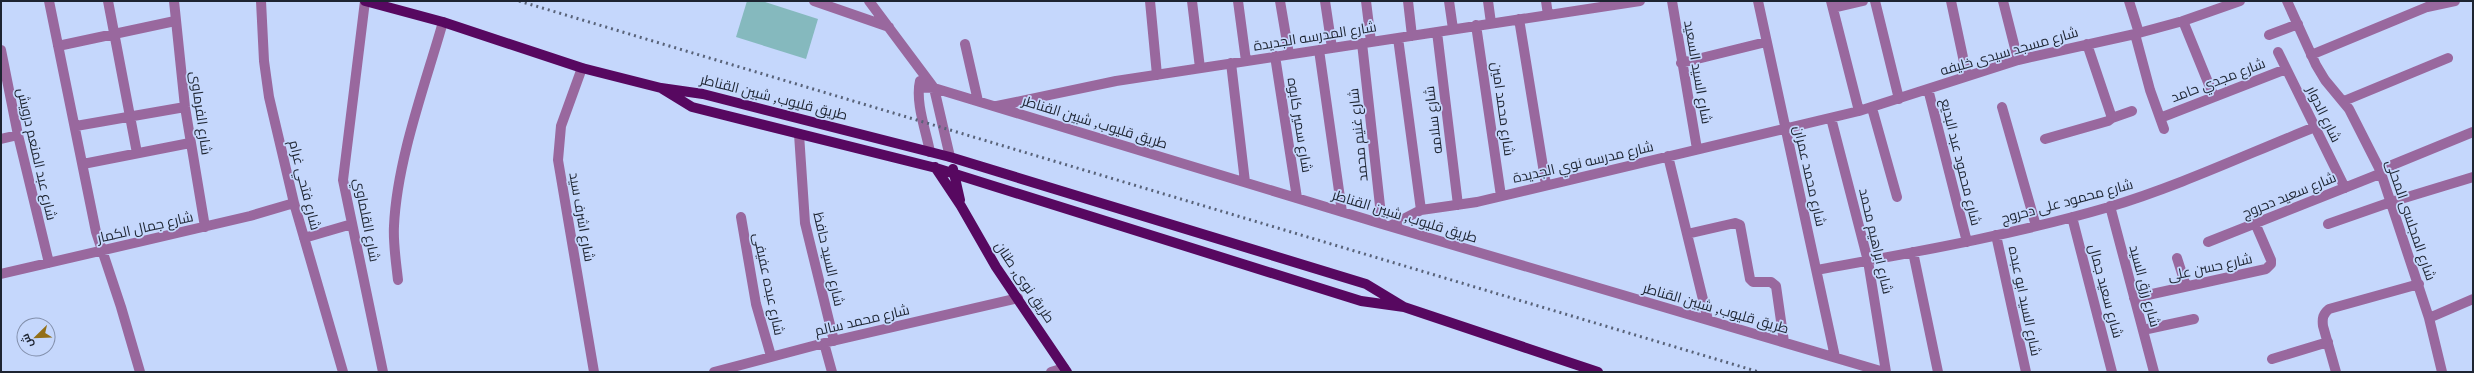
<svg xmlns="http://www.w3.org/2000/svg" width="2474" height="373" font-family="'Source Serif 4',Cairo,serif">
<style>
.building{fill:#85b9be}
.lines{fill:none;stroke-linecap:round;stroke-linejoin:round}
.minor{stroke:#99689e;stroke-width:10}
.major{stroke:#570860;stroke-width:10}
.rail{stroke:#596379;stroke-width:3;stroke-dasharray:2 4;stroke-linecap:butt}
.labels{text-anchor:middle;dominant-baseline:central;stroke-width:3.5;stroke-linejoin:round;paint-order:stroke}
.street-label{font-size:14px;fill:#1d2431;stroke:#c5d7fc}
</style>
<rect width="100%" height="100%" fill="#c5d7fc"/>
<!-- building -->
<path class="building" d="M 747,1 L 762,1 L 818,19 L 806,59 L 736,37 Z"/>
<g class="lines">
<!-- minor -->
<path class="minor" d="M 49,1 L 96,232 L 121,307 L 140,372
M 108,1 L 137,153
M 174,1 L 185,107 L 205,227
M 261,1 L 264,61 L 269,97 L 294,203 L 343,372
M 365,1 L 343,180 L 383,372
M 814,1 L 889,27
M 869,1 L 934,88 L 950,157
M 1150,1 L 1157,75
M 1192,1 L 1200,68
M 1238,1 L 1246,61
M 1280,1 L 1289,54
M 1325,1 L 1332,48
M 1366,1 L 1371,42
M 1408,1 L 1412,36
M 1449,1 L 1453,29
M 1488,1 L 1491,23
M 1546,1 L 1548,15
M 1672,1 L 1697,149
M 1758,1 L 1835,357
M 1831,1 L 1859,111
M 1875,1 L 1899,99
M 1951,1 L 1967,76
M 2003,1 L 2018,60
M 2129,1 L 2139,33
M 2287,1 L 2316,65 L 2325,80 L 2349,109 L 2380,170 L 2429,318 L 2442,372
M 1833,8 L 1863,1
M 1519,19 L 1546,185
M 2183,21 L 2214,97
M 1476,25 L 1501,196
M 1437,32 L 1458,205
M 2135,34 L 2150,90 L 2164,129
M 2269,35 L 2298,24
M 1398,38 L 1421,210
M 1362,43 L 1382,224
M 965,44 L 978,101
M 58,46 L 175,21
M 1,50 L 18,135 L 49,263
M 1319,50 L 1342,212
M 2278,52 L 2345,188
M 2311,55 L 2427,7 L 2455,1
M 1275,56 L 1297,198
M 1231,63 L 1245,182
M 1681,63 L 1766,42
M 582,68 L 561,126 L 558,160 L 594,372
M 920,81 C 915,102 926,131 930,152
M 919,87 L 934,88 L 1382,224 L 1884,372
M 1928,89 L 1967,242
M 2344,101 L 2448,58
M 997,106 L 1116,81 L 1640,1
M 2002,107 L 2036,226
M 1872,108 L 1897,197
M 1831,118 L 1868,261 L 1886,372
M 2112,118 L 2132,111
M 2160,118 L 2286,69
M 76,126 L 185,107
M 799,134 L 805,223 L 834,341
M 1,139 L 18,135
M 2045,139 L 2108,121 L 2112,118 L 2087,44
M 1668,156 L 1708,320
M 83,164 L 190,143
M 2380,170 L 2473,132
M 2110,206 L 2154,372
M 741,217 L 756,304 L 771,356
M 2072,217 L 2112,372
M 2328,224 L 2391,202 L 2473,177
M 1390,226 L 1421,210 L 1477,202 L 1859,111 L 2018,60 L 2135,34 L 2183,21 L 2240,1
M 1687,234 L 1735,223 L 1740,225 L 1750,279 L 1753,282 L 1771,282 L 1776,286 L 1784,342
M 1996,235 L 2026,372
M 304,238 L 352,224
M 2208,242 L 2382,173
M 1913,252 L 1938,372
M 2177,258 L 2186,286
M 1817,270 C 1915,252 2013,235 2109,207 C 2179,186 2247,154 2315,127
M 1,274 L 250,216 L 294,203
M 398,280 C 396,262 393,243 394,226 C 397,160 425,85 443,22
M 2134,298 L 2266,269 L 2271,264 L 2271,260 L 2255,223
M 2429,318 L 2473,299
M 2143,330 L 2194,319
M 824,343 L 832,372
M 2272,359 L 2328,342
M 714,372 L 824,343 L 1018,298
M 1051,372 L 1064,368
M 2336,372 L 2323,326 C 2322,318 2323,314 2329,309 L 2419,284"/>
<!-- major -->
<path class="major" d="M 365,1 L 443,22 L 582,68 L 661,88 L 703,94 L 950,157 L 1366,284 L 1404,307
M 661,88 L 692,107 L 936,168 L 1361,301 L 1404,307 L 1598,372
M 935,167 L 961,206 L 996,267 L 1067,372
M 953,169 L 960,200"/>
<!-- rail -->
<path class="rail" d="M 519,1 L 1759,372"/>
</g>
<g class="labels">
<!-- street labels -->
<g class="street-label">
<text transform="translate(1315 36) rotate(-9)">شارع المدرسه الجديدة</text>
<text transform="translate(2009 51) rotate(-16)">شارع مسجد سيدى خليفه</text>
<text transform="translate(1698 72) rotate(80)">شارع السيد السعيد</text>
<text transform="translate(2218 80) rotate(-21)">شارع مجدي حامد</text>
<text transform="translate(774 97) rotate(14)">طريق قليوب, شبين القناطر</text>
<text transform="translate(1503 109) rotate(82)">شارع محمد امين</text>
<text transform="translate(201 113) rotate(82)">شارع الفرماوى</text>
<text transform="translate(2324 114) rotate(64)">شارع الدوار</text>
<text transform="translate(1433 120) rotate(-97)">شارع سلامه</text>
<text transform="translate(1095 122) rotate(17)">طريق قليوب, شبين القناطر</text>
<text transform="translate(1300 125) rotate(81)">شارع سمير كابوه</text>
<text transform="translate(1358 135) rotate(-96)">شارع غنيم محمد</text>
<text transform="translate(37 154) rotate(77)">شارع عبد المنعم درويش</text>
<text transform="translate(1583 162) rotate(-13)">شارع مدرسه نوي الجديدة</text>
<text transform="translate(1961 162) rotate(76)">شارع محمود عبد البديع</text>
<text transform="translate(1810 176) rotate(77)">شارع محمد عمران</text>
<text transform="translate(305 185) rotate(76)">شارع فتحي غرام</text>
<text transform="translate(2289 195) rotate(-22)">شارع سعيد دحروج</text>
<text transform="translate(2067 201) rotate(-15)">شارع محمود على دحروج</text>
<text transform="translate(1405 216) rotate(17)">طريق قليوب, شبين القناطر</text>
<text transform="translate(582 217) rotate(80)">شارع اشرف سيد</text>
<text transform="translate(367 220) rotate(79)">شارع القلماوي</text>
<text transform="translate(2411 220) rotate(71)">شارع المجلسى المحلى</text>
<text transform="translate(145 227) rotate(-13)">شارع جمال الكمار</text>
<text transform="translate(1876 241) rotate(77)">شارع ابراهيم محمد</text>
<text transform="translate(829 259) rotate(77)">شارع السيد حافظ</text>
<text transform="translate(2210 267) rotate(-12)">شارع حسن على</text>
<text transform="translate(1025 282) rotate(56)">طريق نوى, طنان</text>
<text transform="translate(769 284) rotate(78)">شارع عبده عفيفى</text>
<text transform="translate(2145 286) rotate(75)">شارع رزق السيد</text>
<text transform="translate(2106 291) rotate(75)">شارع سعيد جمال</text>
<text transform="translate(2025 301) rotate(78)">شارع السيد ابو عبده</text>
<text transform="translate(1716 308) rotate(16)">طريق قليوب, شبين القناطر</text>
<text transform="translate(862 320) rotate(-13)">شارع محمد سالم</text>
</g>
</g>
<!-- border -->
<rect width="2474" height="373" fill="none" stroke="#1d2431" stroke-width="4"/>
<!-- north arrow -->
<g transform="translate(36 337) rotate(247)"><circle r="19" fill="#c5d7fc" stroke="#828fab"/>
<path d="M0-3L7 15L0 10L-7 15Z" fill="#936f17"/>
<text y="-6" font-size="11" font-weight="bold" text-anchor="middle" fill="#1d2431">ش</text>
</g>
</svg>
